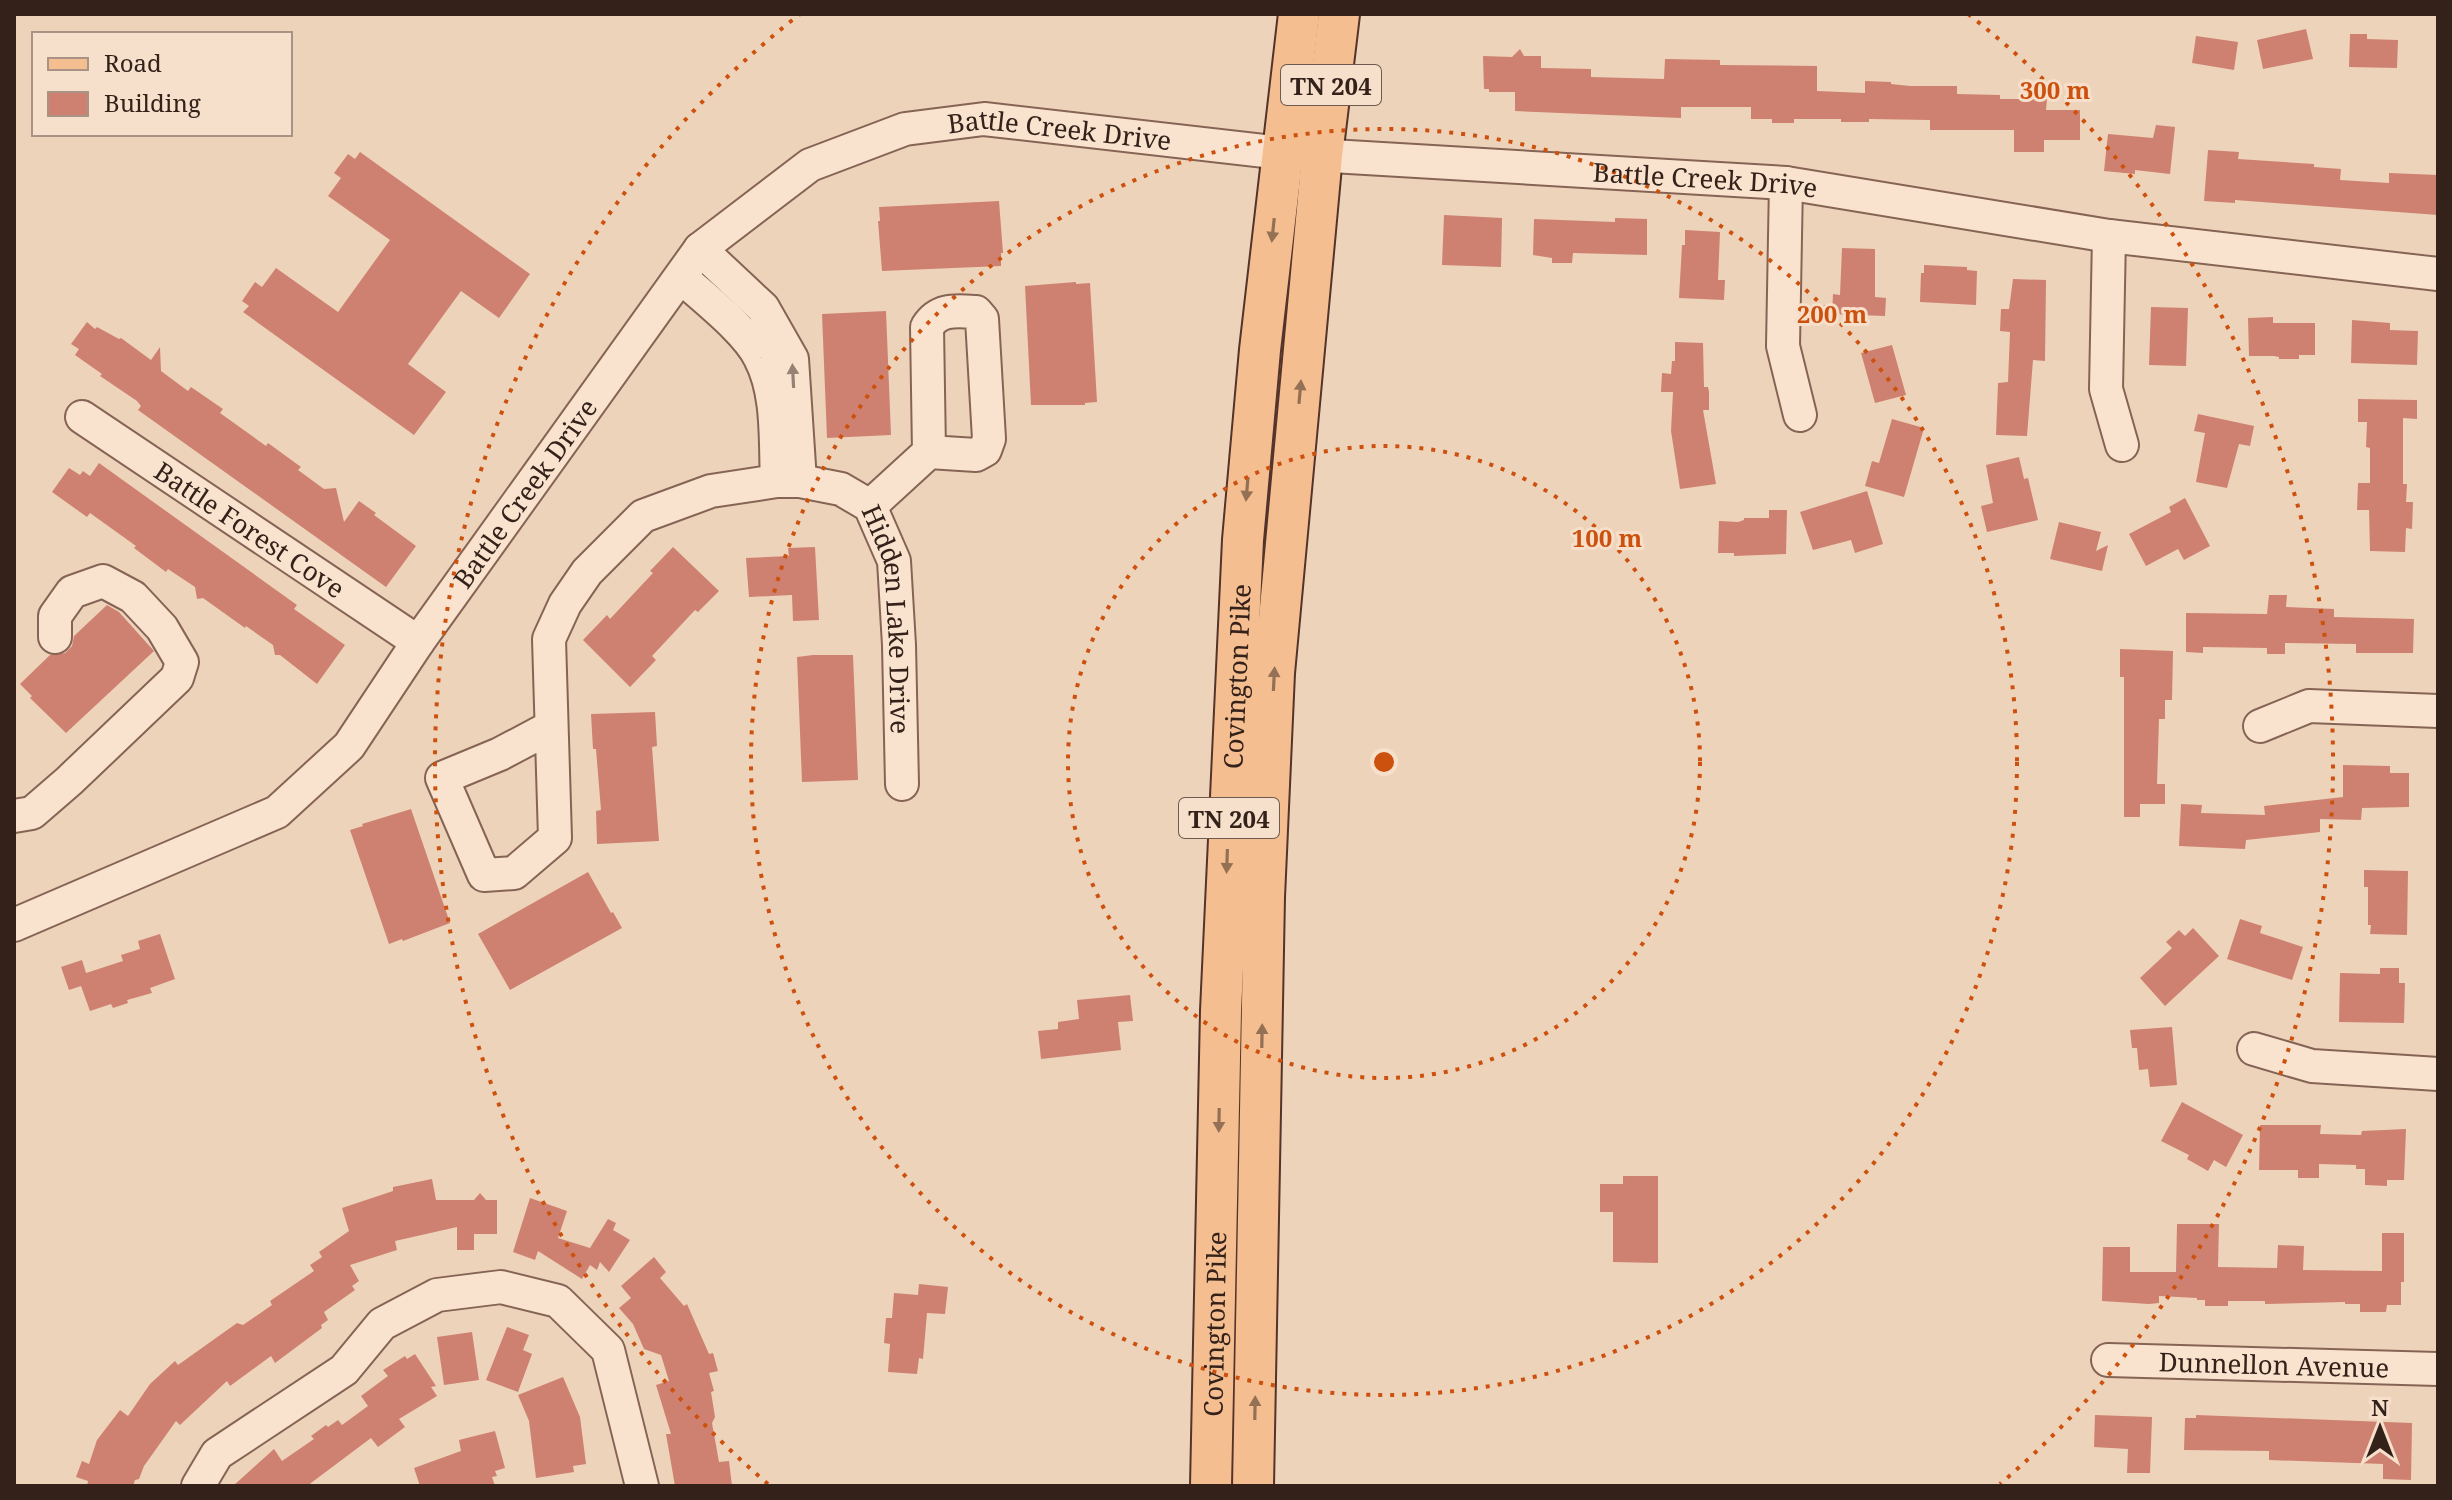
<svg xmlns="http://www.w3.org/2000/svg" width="2452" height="1500" font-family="'Noto Serif',serif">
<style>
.building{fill:#ce8170}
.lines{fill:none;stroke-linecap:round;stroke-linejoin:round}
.minor-casing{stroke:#866455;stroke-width:36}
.major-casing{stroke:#53332a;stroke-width:44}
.minor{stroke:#f9e3ce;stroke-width:32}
.major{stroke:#f4be90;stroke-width:40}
.oneway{fill:#947055}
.oneway2{fill:#968274}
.ring{fill:none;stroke:#cd510e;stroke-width:4;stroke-dasharray:4 8}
.labels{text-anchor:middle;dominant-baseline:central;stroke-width:6;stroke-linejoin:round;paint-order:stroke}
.shield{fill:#f6dfcb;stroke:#6e5a4f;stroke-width:2}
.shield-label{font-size:24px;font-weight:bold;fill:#34211a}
.street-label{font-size:26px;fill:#34211a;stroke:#f6dfcb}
.centre{fill:#cd510e;stroke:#f6dfcb;stroke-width:4}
.ring-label{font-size:24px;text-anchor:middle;font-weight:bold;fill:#cd510e;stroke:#f6dfcb;stroke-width:6;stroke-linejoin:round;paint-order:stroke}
</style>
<rect width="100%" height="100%" fill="#eed3bb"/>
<!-- building -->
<path class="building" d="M 2306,29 L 2313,59 L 2263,69 L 2257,40 Z
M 2350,34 L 2367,34 L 2367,39 L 2398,40 L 2397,68 L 2349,67 Z
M 2196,36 L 2238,42 L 2234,70 L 2192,63 Z
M 1520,49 L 1524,56 L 1541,56 L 1541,68 L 1591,69 L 1591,77 L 1664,79 L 1665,59 L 1720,60 L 1720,65 L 1817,66 L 1817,91 L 1865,93 L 1865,81 L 1891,82 L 1891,84 L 1910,86 L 1957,86 L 1957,94 L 2000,95 L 2000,99 L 2047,99 L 2046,110 L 2080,110 L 2080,140 L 2044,140 L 2044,152 L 2014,152 L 2014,130 L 1930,130 L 1930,120 L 1869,119 L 1869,122 L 1841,122 L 1841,119 L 1794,119 L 1794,123 L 1772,123 L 1772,119 L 1751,119 L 1751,107 L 1681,107 L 1681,118 L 1515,111 L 1515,92 L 1489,92 L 1489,89 L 1484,89 L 1483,56 L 1512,57 Z
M 2156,125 L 2175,127 L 2170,174 L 2135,170 L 2135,174 L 2104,171 L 2108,134 L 2153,138 Z
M 2208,150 L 2239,152 L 2238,159 L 2314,164 L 2314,167 L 2341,169 L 2340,180 L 2389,183 L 2389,173 L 2438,175 L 2438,215 L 2235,200 L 2235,203 L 2204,201 Z
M 360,152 L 530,274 L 499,318 L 461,291 L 408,364 L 446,392 L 414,435 L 243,312 L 249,306 L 242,301 L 255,282 L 262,287 L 276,268 L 338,312 L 390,240 L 328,196 L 341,178 L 334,173 L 348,154 L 355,159 Z
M 999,201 L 1003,253 L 1001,253 L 1001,266 L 882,271 L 878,221 L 880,221 L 879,207 Z
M 1444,215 L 1502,218 L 1501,267 L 1442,265 Z
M 1615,218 L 1647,219 L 1647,255 L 1573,253 L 1572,263 L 1552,263 L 1552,258 L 1533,255 L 1534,219 L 1615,222 Z
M 1685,230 L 1720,232 L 1718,280 L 1725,280 L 1724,300 L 1679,298 L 1682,245 L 1685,245 Z
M 1842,248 L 1875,249 L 1875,297 L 1886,298 L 1885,316 L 1832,314 L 1833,294 L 1840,295 Z
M 1924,265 L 1967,267 L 1967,270 L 1977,271 L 1976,305 L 1920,302 L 1921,273 L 1924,273 Z
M 2013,279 L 2046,280 L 2045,361 L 2033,360 L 2027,436 L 1996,435 L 1998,383 L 2008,382 L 2010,332 L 2000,331 L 2001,309 L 2009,309 Z
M 1076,282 L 1076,284 L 1090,283 L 1097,402 L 1085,403 L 1085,405 L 1031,405 L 1025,286 Z
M 2151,307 L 2188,308 L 2186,366 L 2149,365 Z
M 886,311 L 891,435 L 827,438 L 822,314 Z
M 2273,317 L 2273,323 L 2315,323 L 2315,355 L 2299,355 L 2299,359 L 2279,359 L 2279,357 L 2274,356 L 2249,356 L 2248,318 Z
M 2352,320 L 2390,323 L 2390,330 L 2418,331 L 2417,365 L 2351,363 Z
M 87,322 L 95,329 L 97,327 L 119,339 L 121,338 L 151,360 L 160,347 L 161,371 L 188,391 L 191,387 L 223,409 L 220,413 L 266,446 L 268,443 L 301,467 L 298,470 L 324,489 L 336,488 L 344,522 L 359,501 L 376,513 L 374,515 L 416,546 L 386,587 L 138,410 L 141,406 L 137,401 L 100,376 L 102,374 L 75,355 L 79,349 L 71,344 Z
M 1675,342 L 1703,343 L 1704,387 L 1708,387 L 1709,392 L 1709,410 L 1703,410 L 1716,484 L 1680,489 L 1671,431 L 1673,392 L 1661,392 L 1662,373 L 1671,374 L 1672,361 L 1675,361 Z
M 1892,345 L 1906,395 L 1875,403 L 1861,353 Z
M 2358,399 L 2417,400 L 2417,419 L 2403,418 L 2403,484 L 2407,484 L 2406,502 L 2413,502 L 2412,529 L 2406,528 L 2405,552 L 2370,551 L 2369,510 L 2357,510 L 2358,483 L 2370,483 L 2370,448 L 2366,447 L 2367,422 L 2358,422 Z
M 2198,414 L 2254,426 L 2250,446 L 2239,444 L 2227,488 L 2196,482 L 2205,433 L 2194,431 Z
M 1892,419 L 1924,428 L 1904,497 L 1865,486 L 1872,461 L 1879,463 Z
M 2019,457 L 2024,479 L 2028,478 L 2038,520 L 1987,532 L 1981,506 L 1993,503 L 1986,465 Z
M 99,463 L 297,605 L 294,609 L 345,645 L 317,684 L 280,655 L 275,655 L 273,645 L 246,626 L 245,628 L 203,598 L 197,599 L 195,587 L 168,569 L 166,572 L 134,548 L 136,546 L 90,513 L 87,517 L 52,492 L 69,468 L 80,475 L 83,471 L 90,476 Z
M 1867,491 L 1883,544 L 1855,553 L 1851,540 L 1813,550 L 1800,512 Z
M 2185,498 L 2210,546 L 2184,560 L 2178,549 L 2146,566 L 2129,534 L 2171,512 L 2169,507 Z
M 1769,510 L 1787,510 L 1786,554 L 1734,556 L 1734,553 L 1718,553 L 1719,521 L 1738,522 L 1744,520 L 1744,518 L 1769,518 Z
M 2059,522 L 2101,532 L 2096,551 L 2108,545 L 2102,571 L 2050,559 Z
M 673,547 L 719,591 L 698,612 L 695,610 L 652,656 L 656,660 L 630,687 L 583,640 L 607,615 L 610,619 L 653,573 L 650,571 Z
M 815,547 L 819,620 L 793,621 L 792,595 L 749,597 L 746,558 L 789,556 L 788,548 Z
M 2269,595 L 2287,595 L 2286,607 L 2334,609 L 2334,617 L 2414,619 L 2413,653 L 2356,653 L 2356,644 L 2285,643 L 2285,654 L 2267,654 L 2267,648 L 2203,647 L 2203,653 L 2186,652 L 2186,613 L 2267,614 Z
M 107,605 L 119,612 L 154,651 L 66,733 L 30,698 L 32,696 L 20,684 L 50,655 L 65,653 L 72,646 L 74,636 Z
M 2120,649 L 2173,651 L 2172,700 L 2165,700 L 2165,719 L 2159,719 L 2157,784 L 2165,784 L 2165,804 L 2140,804 L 2140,817 L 2124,817 L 2124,677 L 2120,677 Z
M 813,655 L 853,655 L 858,780 L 802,782 L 797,657 Z
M 655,712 L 657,746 L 652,747 L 659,841 L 597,844 L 596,811 L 601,810 L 596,749 L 593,749 L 591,714 Z
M 2343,765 L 2390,766 L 2390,773 L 2409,773 L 2409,807 L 2362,808 L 2361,820 L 2320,819 L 2320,832 L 2246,840 L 2245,849 L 2179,846 L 2181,804 L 2202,805 L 2201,813 L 2265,815 L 2264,806 L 2343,797 Z
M 411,809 L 450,923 L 403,941 L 402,939 L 389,944 L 350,830 L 363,826 L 362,824 Z
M 2364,870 L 2408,871 L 2407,935 L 2370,934 L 2371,925 L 2368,925 L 2368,887 L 2364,887 Z
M 588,872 L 611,913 L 613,912 L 622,928 L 510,990 L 478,934 Z
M 2240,919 L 2262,926 L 2260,933 L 2303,947 L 2292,980 L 2227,959 Z
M 2193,928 L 2219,956 L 2165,1006 L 2140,978 L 2172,948 L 2166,942 L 2179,930 L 2185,936 Z
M 160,934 L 175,979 L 150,988 L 152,993 L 127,1000 L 128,1003 L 113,1008 L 111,1004 L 90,1011 L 81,986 L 69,990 L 61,967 L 82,960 L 86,973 L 123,961 L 121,955 L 140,949 L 138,941 Z
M 2380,968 L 2399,968 L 2399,983 L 2405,983 L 2404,1023 L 2339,1022 L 2340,973 L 2380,974 Z
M 1130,995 L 1133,1021 L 1118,1022 L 1121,1050 L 1041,1059 L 1038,1031 L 1058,1029 L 1058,1022 L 1079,1019 L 1077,1000 Z
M 2172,1027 L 2177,1085 L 2150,1087 L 2148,1069 L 2139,1070 L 2137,1048 L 2132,1048 L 2130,1030 Z
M 2182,1102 L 2243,1135 L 2226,1167 L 2214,1160 L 2208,1171 L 2187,1159 L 2189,1155 L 2161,1141 Z
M 2260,1125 L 2321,1125 L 2320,1134 L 2361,1135 L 2362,1131 L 2406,1129 L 2404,1180 L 2387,1180 L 2387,1186 L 2365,1185 L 2365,1169 L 2356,1169 L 2356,1165 L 2319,1164 L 2319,1178 L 2298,1178 L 2298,1170 L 2259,1170 Z
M 1623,1176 L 1658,1176 L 1658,1263 L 1613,1262 L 1613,1212 L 1600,1212 L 1600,1184 L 1623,1184 Z
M 432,1179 L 436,1200 L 474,1200 L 480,1193 L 486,1200 L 497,1200 L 497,1234 L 474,1234 L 474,1250 L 457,1250 L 457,1227 L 395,1241 L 397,1250 L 350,1265 L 359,1281 L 352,1286 L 355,1290 L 324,1312 L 328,1320 L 321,1325 L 322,1328 L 275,1363 L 271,1356 L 230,1386 L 227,1381 L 180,1425 L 176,1421 L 144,1466 L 139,1479 L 135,1480 L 133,1486 L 87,1486 L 88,1481 L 76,1477 L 82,1461 L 89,1464 L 97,1440 L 120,1410 L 128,1416 L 150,1384 L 175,1361 L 178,1365 L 237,1323 L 243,1325 L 272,1305 L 270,1301 L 314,1271 L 310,1265 L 322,1257 L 319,1252 L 349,1231 L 342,1208 L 393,1191 L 393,1187 Z
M 530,1198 L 567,1211 L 558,1238 L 590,1248 L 608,1219 L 616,1223 L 613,1230 L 630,1240 L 609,1272 L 600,1262 L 597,1270 L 590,1265 L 582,1279 L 538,1251 L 535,1260 L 513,1252 Z
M 2177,1224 L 2219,1224 L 2218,1267 L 2277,1268 L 2278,1245 L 2304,1246 L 2303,1270 L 2382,1271 L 2382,1233 L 2404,1233 L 2404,1282 L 2401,1282 L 2401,1305 L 2387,1305 L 2386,1312 L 2360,1312 L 2360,1304 L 2345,1304 L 2345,1302 L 2265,1304 L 2265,1301 L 2228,1301 L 2228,1306 L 2205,1306 L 2205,1300 L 2197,1300 L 2197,1298 L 2159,1296 L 2159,1303 L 2149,1304 L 2102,1301 L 2103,1247 L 2130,1247 L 2130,1272 L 2176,1272 Z
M 654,1257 L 666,1272 L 660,1278 L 684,1306 L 687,1304 L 709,1354 L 713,1353 L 718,1371 L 709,1373 L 714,1391 L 711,1392 L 715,1417 L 712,1423 L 719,1462 L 729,1461 L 732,1486 L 675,1486 L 666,1434 L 671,1434 L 656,1385 L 669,1381 L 661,1355 L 644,1349 L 633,1324 L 619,1308 L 631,1298 L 621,1286 Z
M 919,1284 L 948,1287 L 945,1314 L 927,1313 L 923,1359 L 919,1358 L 917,1374 L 888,1372 L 890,1344 L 884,1343 L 886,1318 L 892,1318 L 894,1293 L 918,1295 Z
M 507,1327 L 529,1335 L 523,1350 L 532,1354 L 518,1392 L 486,1380 Z
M 472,1332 L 479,1380 L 444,1385 L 437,1337 Z
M 415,1354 L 436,1386 L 431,1387 L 437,1396 L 399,1419 L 405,1427 L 378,1447 L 371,1438 L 307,1486 L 233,1486 L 274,1449 L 282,1461 L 314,1439 L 311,1436 L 326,1425 L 328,1427 L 338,1420 L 342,1425 L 368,1406 L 361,1396 L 388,1376 L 383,1370 L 405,1356 L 407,1359 Z
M 563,1377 L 580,1417 L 586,1464 L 573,1466 L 574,1472 L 536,1478 L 529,1421 L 518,1395 Z
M 2095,1415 L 2152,1417 L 2150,1473 L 2127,1473 L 2128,1449 L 2094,1447 Z
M 2196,1415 L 2412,1423 L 2411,1480 L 2383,1479 L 2383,1464 L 2269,1460 L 2269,1451 L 2184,1450 L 2185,1418 L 2196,1418 Z
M 495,1431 L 505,1468 L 495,1471 L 497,1476 L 492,1477 L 495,1486 L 420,1486 L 414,1468 L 461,1451 L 459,1440 Z"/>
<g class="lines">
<!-- minor casing -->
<g class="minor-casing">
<g id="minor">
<path d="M 1786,183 L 1783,346 L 1800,415"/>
<path d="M 2109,236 L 2106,389 L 2122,445"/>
<path d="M 700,249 L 763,308 L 792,359 L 800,481"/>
<path d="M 682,278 C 705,299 747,331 760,358 C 779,394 775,442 777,481"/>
<path id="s1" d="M 82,417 L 418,642"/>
<path d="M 870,506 L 929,452 L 927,327 C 939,308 956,311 976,312 L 982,319 L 989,439 L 985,450 L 976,455 L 929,452"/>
<path d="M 2260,726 L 2309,706 L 2438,711"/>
<path id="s2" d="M 551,727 L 500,754 L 442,778 L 484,875 L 514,873 L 555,838 L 549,639 L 565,604 L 587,572 L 643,516 L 711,491 L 777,481 L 800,481 L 841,489 L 870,506 L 894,561 L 899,645 L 902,784"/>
<path d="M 14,816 L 32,813 L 69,781 L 177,678 L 182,662 L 162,628 L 133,597 L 103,581 L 72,592 L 55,616 L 55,637"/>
<path id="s3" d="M 14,925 L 277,812 L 349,746 L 418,642 L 700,249 L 810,165 L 905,129 L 984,119 L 1281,153 L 1786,183 L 2109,236 L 2438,274"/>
<path d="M 2254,1049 L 2312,1066 L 2438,1074"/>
<path id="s4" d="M 2108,1360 L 2438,1369"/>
<path d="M 198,1486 L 217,1454 L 344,1370 L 382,1324 L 437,1295 L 501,1287 L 558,1301 L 608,1350 L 642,1486"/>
</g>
</g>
<!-- major casing -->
<g class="major-casing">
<g id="major">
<path id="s5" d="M 1211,1486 L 1221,1011 L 1243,540 L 1260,350 L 1299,14"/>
<path d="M 1253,1486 L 1264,897 L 1274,673 L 1322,155 L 1339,14"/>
</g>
</g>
<!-- minor -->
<use href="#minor" class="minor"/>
<!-- major -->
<use href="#major" class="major"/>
</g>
<!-- one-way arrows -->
<defs><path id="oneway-solid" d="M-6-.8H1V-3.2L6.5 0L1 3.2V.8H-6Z" transform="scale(2)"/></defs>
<g class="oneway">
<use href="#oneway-solid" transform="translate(1273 230) rotate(96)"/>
<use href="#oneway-solid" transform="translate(1300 392) rotate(-85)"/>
<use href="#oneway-solid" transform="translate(1247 489) rotate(95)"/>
<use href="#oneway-solid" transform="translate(1274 679) rotate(-87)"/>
<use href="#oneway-solid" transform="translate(1227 861) rotate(92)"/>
<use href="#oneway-solid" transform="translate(1262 1036) rotate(-89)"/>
<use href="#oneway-solid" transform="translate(1219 1120) rotate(91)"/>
<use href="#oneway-solid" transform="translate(1255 1408) rotate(-89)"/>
</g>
<use class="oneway2" href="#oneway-solid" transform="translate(793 376) rotate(-93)"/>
<!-- distance rings -->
<g class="ring">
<circle cx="1384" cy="762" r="316"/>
<circle cx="1384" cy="762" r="633"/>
<path d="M768 1484A949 949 0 0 1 800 14M1968 14A949 949 0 0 1 2000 1484"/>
</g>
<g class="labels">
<!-- shield labels -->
<g class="shield">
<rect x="1281" y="65" width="100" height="40" rx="6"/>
<rect x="1179" y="798" width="100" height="40" rx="6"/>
</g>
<g class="shield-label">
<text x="1331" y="85">TN 204</text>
<text x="1229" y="818">TN 204</text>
</g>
<!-- street labels -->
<g class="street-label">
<text stroke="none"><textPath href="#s3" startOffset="1388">Battle Creek Drive</textPath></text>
<text stroke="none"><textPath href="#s3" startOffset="2036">Battle Creek Drive</textPath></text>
<text stroke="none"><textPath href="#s3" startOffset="692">Battle Creek Drive</textPath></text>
<text stroke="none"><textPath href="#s1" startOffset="202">Battle Forest Cove</textPath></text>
<text stroke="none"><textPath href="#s2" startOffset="1020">Hidden Lake Drive</textPath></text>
<text stroke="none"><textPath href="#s5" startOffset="810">Covington Pike</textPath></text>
<text stroke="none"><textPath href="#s5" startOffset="162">Covington Pike</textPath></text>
<text stroke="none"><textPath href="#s4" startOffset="166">Dunnellon Avenue</textPath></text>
</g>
</g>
<circle cx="1384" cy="762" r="12" class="centre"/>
<g class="ring-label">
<text x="2055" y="99">300 m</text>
<text x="1832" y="323">200 m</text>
<text x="1607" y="547">100 m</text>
</g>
<!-- border -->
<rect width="2452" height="1500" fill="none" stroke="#34211a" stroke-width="32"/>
<!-- legend -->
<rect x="32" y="32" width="260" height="104" fill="#f6dfcb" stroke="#a89384" stroke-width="2"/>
<rect x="48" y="58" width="40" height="12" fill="#f4be90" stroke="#a89384" stroke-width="2"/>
<text x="104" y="72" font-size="24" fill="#34211a">Road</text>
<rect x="48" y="92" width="40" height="24" fill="#ce8170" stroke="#a89384" stroke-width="2"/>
<text x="104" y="112" font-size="24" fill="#34211a">Building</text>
<!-- north arrow -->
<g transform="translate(2380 1428)" stroke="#f6dfcb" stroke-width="6" paint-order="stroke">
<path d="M0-6L14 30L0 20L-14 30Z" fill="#34211a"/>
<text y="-12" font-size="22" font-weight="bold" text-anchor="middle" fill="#34211a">N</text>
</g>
</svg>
